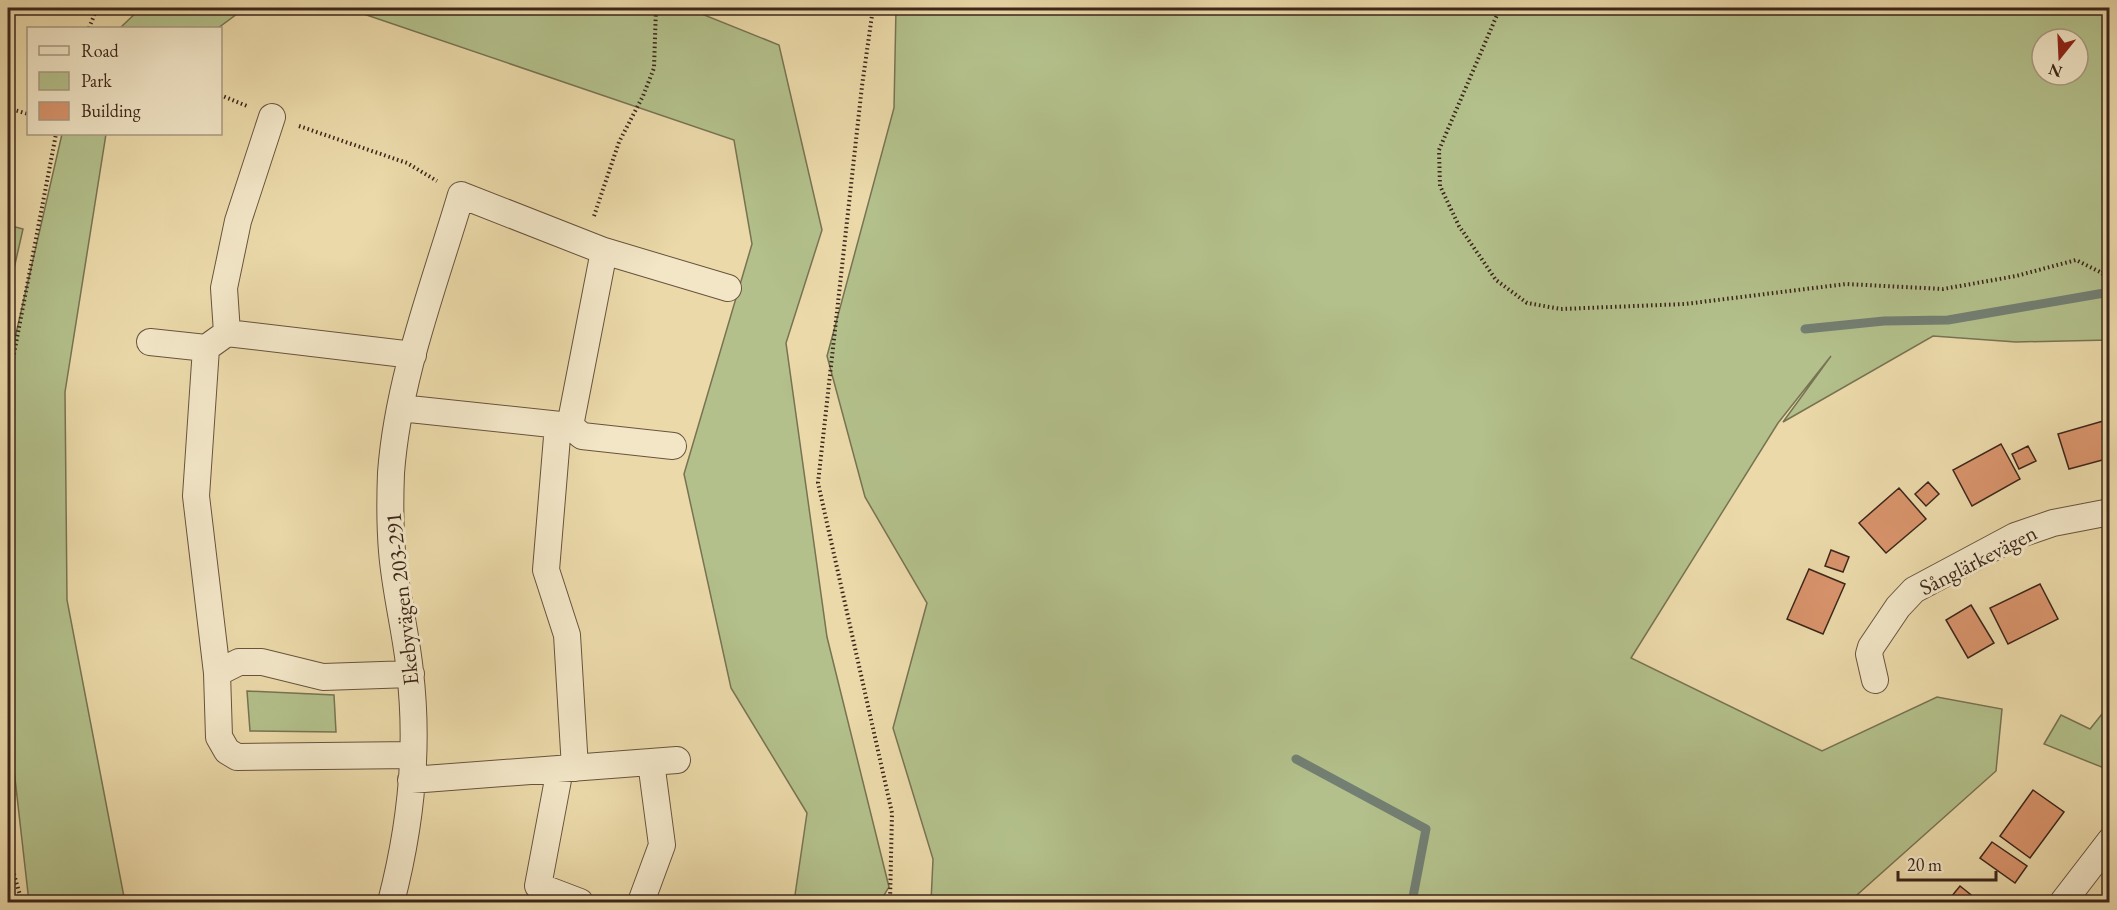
<svg xmlns="http://www.w3.org/2000/svg" width="2117" height="910" font-family="'EB Garamond',serif">
<style>
.green{fill:#b3c08b;stroke:#787353;stroke-width:1.5;fill-rule:evenodd}
.lines{fill:none;stroke-linecap:round;stroke-linejoin:round}
.stream{stroke:#737f73;stroke-width:9}
.building{fill:#d9946c;stroke:#3c261b;stroke-width:1.5}
.street-casing{stroke:#68533e;stroke-width:28}
.path{stroke:#3c261b;stroke-width:4;stroke-dasharray:1.5 3;stroke-linecap:butt}
.street{stroke:#f2e6c7;stroke-width:26}
.labels{text-anchor:middle;dominant-baseline:central;stroke-width:6;stroke-linejoin:round;paint-order:stroke}
.street-label{font-size:22px;fill:#3c261b;stroke:#f2e6c7}
</style>
<rect width="100%" height="100%" fill="#ebd9a9"/>
<filter id="stains"><feTurbulence type="fractalNoise" baseFrequency=".00333" numOctaves="4"/><feColorMatrix values="0 0 0 0 .2 0 0 0 0 .09 0 0 0 0 .02 0 0 0 .5 -.17"/></filter>
<radialGradient id="worn" r=".72"><stop offset=".6" stop-color="#630" stop-opacity="0"/><stop offset="1" stop-color="#630" stop-opacity=".3"/></radialGradient>
<!-- green -->
<path class="green" d="M 141,8 L 245,8 L 218,28 L 120,28 Z
M 346,8 L 687,8 L 779,45 L 822,230 L 786,343 L 827,637 L 889,887 L 880,902 L 794,902 L 807,813 L 731,688 L 684,474 L 752,244 L 734,140 Z
M 896,8 L 2109,8 L 2109,340 L 2016,342 L 1933,336 L 1783,422 L 1831,356 L 1778,423 L 1631,658 L 1822,751 L 1937,697 L 2002,709 L 1996,771 L 1849,902 L 931,902 L 933,859 L 893,728 L 927,603 L 865,497 L 827,356 L 894,108 ZM 2042,39 L 2078,39 L 2078,75 L 2042,75 Z
M 62,134 L 106,134 L 65,392 L 67,600 L 124,897 L 148,902 L 29,902 L 8,717 L 8,368 Z
M 8,225 L 23,229 L 8,295 Z
M 247,691 L 334,695 L 336,732 L 250,731 Z
M 2102,714 L 2109,718 L 2109,770 L 2044,744 L 2061,715 L 2090,729 Z"/>
<g class="lines">
<!-- stream -->
<path class="stream" d="M 1805,329 L 1884,321 L 1948,320 L 2110,292
M 1296,759 L 1426,829 L 1412,902"/>
</g>
<!-- building -->
<path class="building" d="M 2110,419 L 2110,458 L 2069,469 L 2058,434 Z
M 2001,444 L 2020,479 L 1972,506 L 1953,470 Z
M 2028,446 L 2036,461 L 2019,469 L 2012,454 Z
M 1928,482 L 1939,494 L 1926,506 L 1915,494 Z
M 1899,488 L 1926,519 L 1886,553 L 1859,523 Z
M 1831,550 L 1849,557 L 1843,572 L 1825,566 Z
M 1809,569 L 1845,584 L 1823,634 L 1787,619 Z
M 2040,584 L 2058,619 L 2008,644 L 1990,608 Z
M 1971,605 L 1994,643 L 1968,658 L 1946,620 Z
M 2033,790 L 2064,812 L 2030,858 L 2000,836 Z
M 1992,842 L 2027,866 L 2015,883 L 1980,858 Z
M 1960,886 L 1980,902 L 1947,902 Z"/>
<g class="lines">
<!-- street casing -->
<g class="street-casing">
<path id="street" d="M 227,333 L 224,288 L 238,221 L 272,117
M 150,342 L 206,348 L 227,333 L 413,355
M 206,348 L 196,496 L 217,673
M 400,408 L 570,426 L 582,436 L 673,446
M 558,425 L 546,570 L 567,635 L 575,768
M 570,426 L 604,251
M 411,674 L 323,677 L 262,662 L 239,662 L 217,673 L 219,737 L 227,751 L 237,757 L 413,755
M 1875,680 L 1869,654 L 1871,647 L 1898,607 L 1914,590 L 2015,536 L 2053,523 L 2110,512
M 560,769 L 538,886 L 580,902
M 411,780 L 677,760
M 391,902 C 410,829 419,748 410,672 C 406,632 395,591 392,551 C 390,526 390,498 391,473 C 398,378 434,286 461,195 L 604,251 L 728,288
M 641,902 L 662,845 L 651,762
M 2063,902 L 2110,841"/>
</g>
<!-- path -->
<path class="path" d="M 873,8 L 862,86 L 818,483 L 892,813 L 890,902
M 1500,8 L 1439,150 L 1440,186 L 1459,226 L 1496,280 L 1527,303 L 1561,309 L 1685,304 L 1846,284 L 1943,289 L 2016,276 L 2076,260 L 2102,273 L 2110,282
M 89,28 L 97,8
M 220,95 L 247,106
M 8,108 L 28,114
M 299,126 L 407,163 L 437,181
M 594,216 L 619,142 L 643,96 L 654,68 L 656,8
M 2102,273 L 2110,268
M 8,385 L 56,134
M 8,825 L 13,871 L 22,902"/>
<!-- street -->
<use href="#street" class="street"/>
</g>
<g class="labels">
<!-- street labels -->
<g class="street-label">
<text transform="translate(1978 560) rotate(-27)">Sånglärkevägen</text>
<text transform="translate(402 599) rotate(-96)">Ekebyvägen 203-291</text>
</g>
</g>
<!-- margin -->
<rect width="2117" height="910" fill="none" stroke="#ebd9a9" stroke-width="30"/>
<rect x="9" y="9" width="2099" height="892" fill="none" stroke="#3c261b" stroke-width="3"/>
<rect x="15" y="15" width="2087" height="880" fill="none" stroke="#3c261b" stroke-width="1.5"/>
<!-- legend -->
<rect x="27" y="27" width="195" height="108" fill="#f2e6c7" stroke="#a99982" stroke-width="1.5"/>
<rect x="39" y="46" width="30" height="9" fill="#f2e6c7" stroke="#a99982" stroke-width="1.5"/>
<text x="81" y="57" font-size="18" fill="#3c261b">Road</text>
<rect x="39" y="72" width="30" height="18" fill="#b3c08b" stroke="#a99982" stroke-width="1.5"/>
<text x="81" y="87" font-size="18" fill="#3c261b">Park</text>
<rect x="39" y="102" width="30" height="18" fill="#d9946c" stroke="#a99982" stroke-width="1.5"/>
<text x="81" y="117" font-size="18" fill="#3c261b">Building</text>
<!-- north arrow -->
<g transform="translate(2060 57) rotate(198)"><circle r="28" fill="#f2e6c7" stroke="#a99982" stroke-width="1.5"/>
<path d="M0-4.5L10 22L0 15L-10 22Z" fill="#8f2418"/>
<text y="-9" font-size="16" font-weight="bold" text-anchor="middle" fill="#3c261b">N</text>
</g>
<!-- scale -->
<path d="M1898 871v9h98v-9" fill="none" stroke="#3c261b" stroke-width="3"/>
<text x="1907" y="871" font-size="18" fill="#3c261b" stroke="#f2e6c7" stroke-width="4.5" paint-order="stroke">20 m</text>
<rect width="100%" height="100%" filter="url(#stains)"/>
<rect width="100%" height="100%" fill="url(#worn)"/>
</svg>
